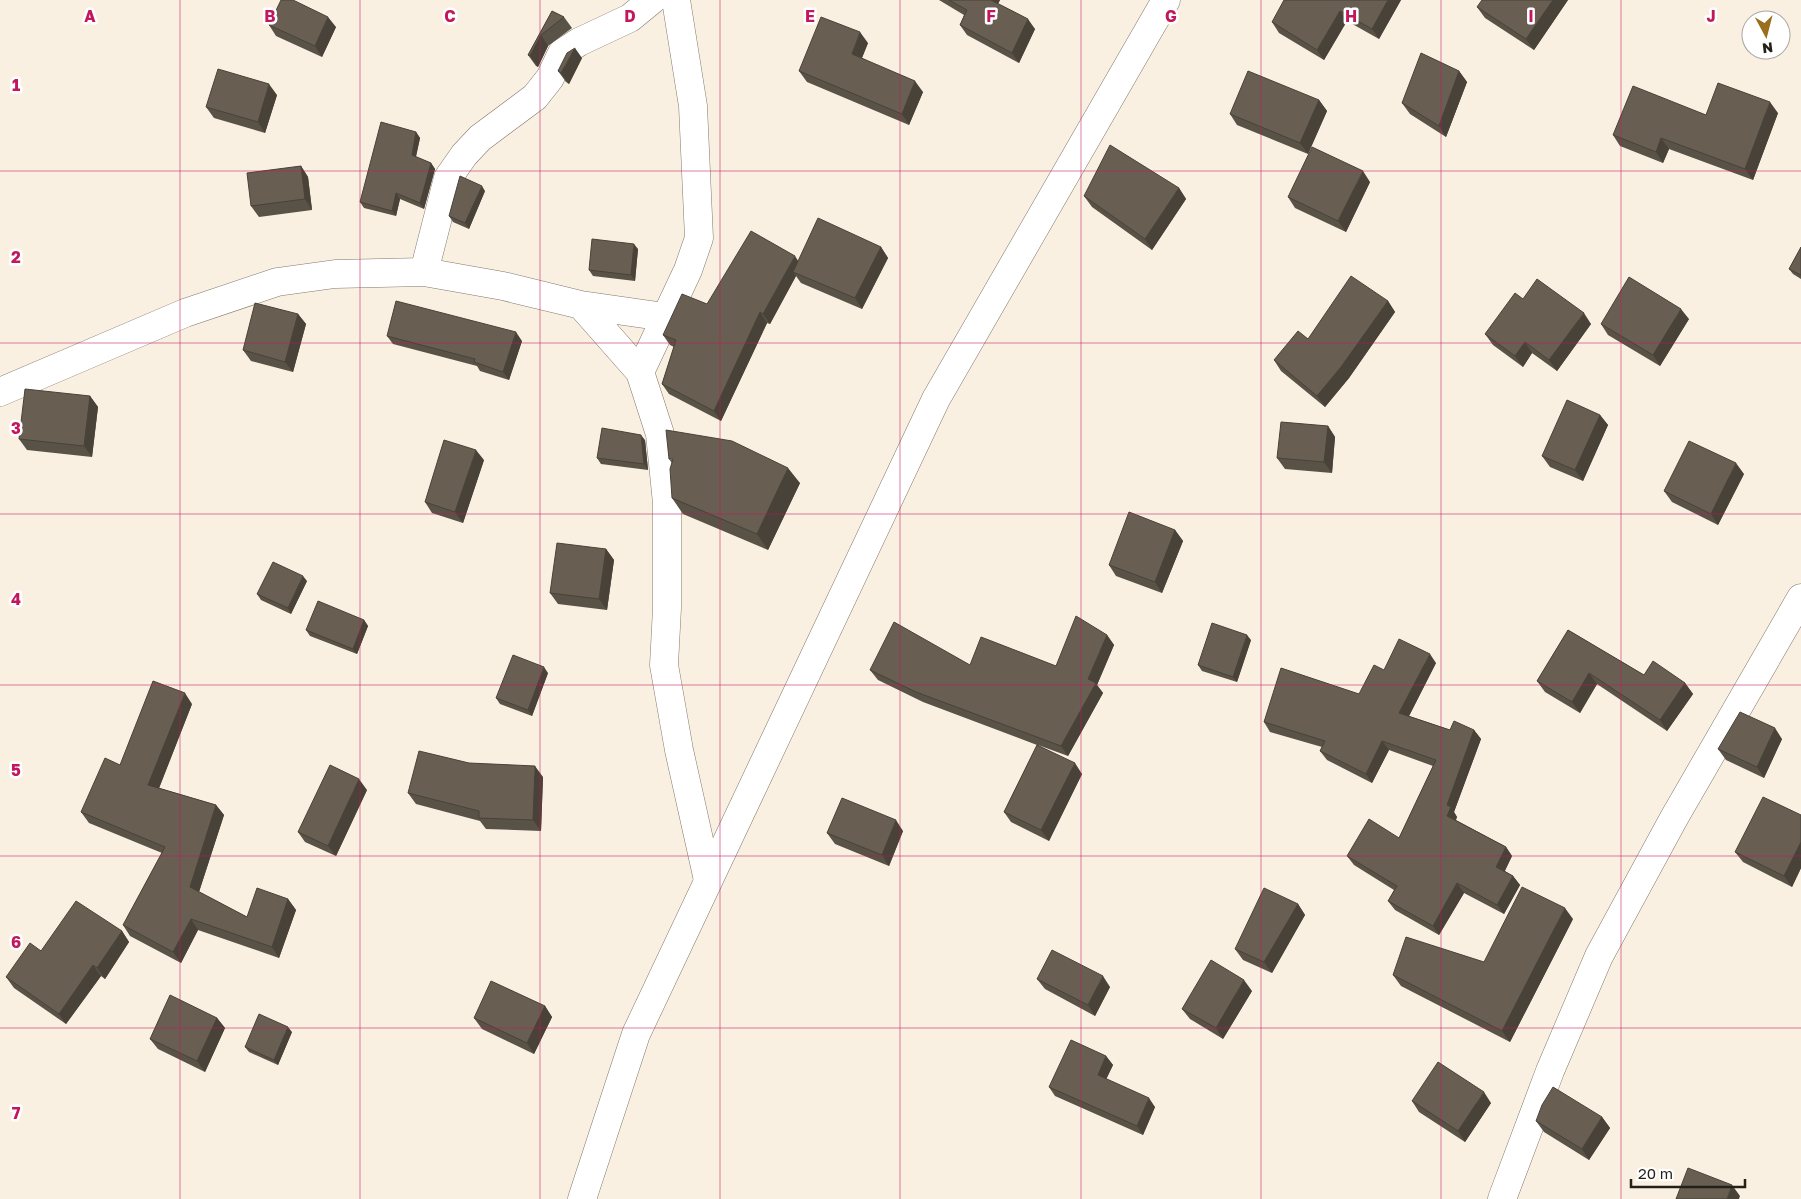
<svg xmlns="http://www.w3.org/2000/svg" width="1801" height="1199" font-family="'Golos Text',sans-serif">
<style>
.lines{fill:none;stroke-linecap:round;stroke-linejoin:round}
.minor-casing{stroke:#82796c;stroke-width:29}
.tertiary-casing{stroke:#82796c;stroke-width:29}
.minor{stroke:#fff;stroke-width:28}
.tertiary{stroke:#fff;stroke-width:28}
.wall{fill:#595247}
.shaded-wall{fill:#494239}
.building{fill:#685f52;stroke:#494239}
.grid{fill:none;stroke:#c2185b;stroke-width:1;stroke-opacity:0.55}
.grid-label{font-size:16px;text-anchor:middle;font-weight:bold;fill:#c2185b;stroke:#fff;stroke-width:5;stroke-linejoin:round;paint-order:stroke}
</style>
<rect width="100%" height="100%" fill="#faf0e1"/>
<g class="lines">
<!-- minor casing -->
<g class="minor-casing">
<path id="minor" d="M 424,272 L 448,178 L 464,155 L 480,138 L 535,97 L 550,78 L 562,53 L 579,42 L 630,18 L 652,0
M 581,305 L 640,372 L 660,434 L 667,503 L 667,608 L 664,665 L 679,750 L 708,880
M 640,372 L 688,270 L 699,238 L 693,106 L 676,0
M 0,392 L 185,313 L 277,282 L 335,274 L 424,272 L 503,286 L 581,305 L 665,317
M 1502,1199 L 1550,1071 L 1599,956 L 1674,818 L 1801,598"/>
</g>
<!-- tertiary casing -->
<g class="tertiary-casing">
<path id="tertiary" d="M 582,1199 L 636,1034 L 936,399 L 1166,0"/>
</g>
<!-- minor -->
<use href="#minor" class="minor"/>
<!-- tertiary -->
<use href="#tertiary" class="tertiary"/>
</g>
<!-- wall -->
<path class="wall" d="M 939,0 L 1000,0 L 998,4 L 1035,29 L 1019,63 L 967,35 L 960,25 L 964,15 Z
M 1401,0 L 1379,39 L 1347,21 L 1324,60 L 1279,33 L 1272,22 Z
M 1568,0 L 1534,50 L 1485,18 L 1477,7 Z
M 552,11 L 564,17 L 572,28 L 548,46 L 538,67 L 536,66 L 528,55 Z
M 269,25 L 336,27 L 322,57 L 276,36 Z
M 868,43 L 862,58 L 923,92 L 909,125 L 807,82 L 799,71 Z
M 582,58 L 569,84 L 566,82 L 558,71 Z
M 1459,71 L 1467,82 L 1446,137 L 1410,114 L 1402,103 Z
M 277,95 L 265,133 L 214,118 L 206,107 Z
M 1319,100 L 1327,111 L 1308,154 L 1237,125 L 1230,114 Z
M 1778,113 L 1753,180 L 1669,149 L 1663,163 L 1620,146 L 1613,135 L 1706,115 Z
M 416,132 L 420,138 L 416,157 L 431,163 L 435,169 L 424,209 L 400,199 L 396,216 L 364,208 L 360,202 Z
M 301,166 L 308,177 L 312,210 L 259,217 L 251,206 Z
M 1370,182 L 1346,232 L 1295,208 L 1288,197 Z
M 1179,188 L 1186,199 L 1152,250 L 1092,207 L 1084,196 Z
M 485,191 L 469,229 L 453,222 L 449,216 Z
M 881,247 L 888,258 L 862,309 L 801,283 L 796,276 L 770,324 L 767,323 L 721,421 L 669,394 L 662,384 L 674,347 L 670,345 L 663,335 L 707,304 L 798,261 Z
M 1801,247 L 1801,279 L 1793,274 L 1789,269 Z
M 638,249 L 635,281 L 593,276 L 589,270 Z
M 1523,299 L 1591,324 L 1557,371 L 1532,353 L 1523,367 L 1493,345 L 1485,334 Z
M 1388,301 L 1395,312 L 1349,378 L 1325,407 L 1281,371 L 1274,360 L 1308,339 Z
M 298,314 L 306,324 L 293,372 L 251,361 L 243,350 Z
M 1689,319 L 1660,366 L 1608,335 L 1601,324 Z
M 387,336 L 522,341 L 509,380 L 480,371 L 477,366 L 393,344 Z
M 90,396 L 98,407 L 92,457 L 27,450 L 19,439 Z
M 1600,415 L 1608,425 L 1583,481 L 1550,467 L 1542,456 Z
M 1328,426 L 1335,437 L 1332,473 L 1285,469 L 1277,458 Z
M 645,440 L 648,470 L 601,464 L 597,458 Z
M 669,459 L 800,483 L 768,550 L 683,514 L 672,498 L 672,463 Z
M 484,460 L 463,523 L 432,513 L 425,502 Z
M 1744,474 L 1718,525 L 1672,502 L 1664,491 Z
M 1175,530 L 1183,541 L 1162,593 L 1116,576 L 1109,565 Z
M 606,549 L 614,560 L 607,610 L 558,604 L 550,593 Z
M 307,581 L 291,614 L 261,600 L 257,594 Z
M 364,620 L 368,626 L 357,654 L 310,636 L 306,630 Z
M 1568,630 L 1644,675 L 1685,683 L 1693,694 L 1667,731 L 1597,684 L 1580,713 L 1545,692 L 1537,681 Z
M 1107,635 L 1114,645 L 1097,685 L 1103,693 L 1068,756 L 1038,745 L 1082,774 L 1049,841 L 1011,822 L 1004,812 L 1037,745 L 923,702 L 878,680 L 870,670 L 970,665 L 1056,666 Z
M 1251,640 L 1237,682 L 1202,671 L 1198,665 Z
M 1436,663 L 1409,716 L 1450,730 L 1474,730 L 1481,739 L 1454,812 L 1457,817 L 1456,820 L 1506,847 L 1512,856 L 1505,871 L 1513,876 L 1520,885 L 1504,914 L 1464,893 L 1439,935 L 1395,910 L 1388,901 L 1394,890 L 1354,865 L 1347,856 L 1399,838 L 1433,766 L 1389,750 L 1372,783 L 1327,760 L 1320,751 L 1322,747 L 1270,732 L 1264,722 L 1359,694 L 1384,670 Z
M 548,673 L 532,716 L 500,704 L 496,698 Z
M 192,704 L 159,788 L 216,805 L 224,815 L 199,892 L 247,917 L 288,899 L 296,910 L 279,958 L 198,930 L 181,963 L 130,936 L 123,925 L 162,853 L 89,823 L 81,812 L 120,765 Z
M 1782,739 L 1764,778 L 1726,760 L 1718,749 Z
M 469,763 L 543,777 L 541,831 L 486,829 L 480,821 L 416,804 L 408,793 Z
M 367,790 L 336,856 L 305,842 L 298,832 Z
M 1801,815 L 1801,868 L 1792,887 L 1743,862 L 1735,852 Z
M 903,831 L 889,866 L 835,844 L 827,833 Z
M 1298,904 L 1305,915 L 1272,973 L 1243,960 L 1235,949 Z
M 1573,919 L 1510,1042 L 1401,986 L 1393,975 L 1484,962 Z
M 122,931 L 129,942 L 105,979 L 101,976 L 66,1024 L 14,988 L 6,977 L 41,951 Z
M 1037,979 L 1110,987 L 1095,1016 L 1045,989 Z
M 1252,991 L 1223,1039 L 1190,1019 L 1182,1009 Z
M 545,1006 L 552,1017 L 534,1054 L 482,1029 L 474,1018 Z
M 217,1018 L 225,1028 L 205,1072 L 158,1049 L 150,1039 Z
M 292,1032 L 278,1065 L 249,1052 L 245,1047 Z
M 1106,1056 L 1113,1065 L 1106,1079 L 1155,1107 L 1143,1135 L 1055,1096 L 1049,1087 Z
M 1412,1101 L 1491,1103 L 1465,1142 L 1419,1112 Z
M 1602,1117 L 1610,1128 L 1589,1160 L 1544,1132 L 1536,1121 Z"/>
<!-- shaded-wall -->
<path class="shaded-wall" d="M 989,0 L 1000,0 L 995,9 Z
M 1388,0 L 1401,0 L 1379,39 L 1372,29 Z
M 1553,0 L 1568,0 L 1534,50 L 1526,39 Z
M 1340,11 L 1347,21 L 1324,60 L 1317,50 Z
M 328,17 L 336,27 L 322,57 L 315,46 Z
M 1028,19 L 1035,29 L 1019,63 L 1012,53 Z
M 860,32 L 868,43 L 859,65 L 852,54 Z
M 541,35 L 548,46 L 538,67 L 530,56 Z
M 575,48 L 582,58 L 569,84 L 561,73 Z
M 1459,71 L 1467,82 L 1446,137 L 1439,126 Z
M 915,81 L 923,92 L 909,125 L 902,114 Z
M 269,84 L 277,95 L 265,133 L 258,122 Z
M 1319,100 L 1327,111 L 1308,154 L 1300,143 Z
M 1770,102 L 1778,113 L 1753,180 L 1745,169 Z
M 416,132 L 420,138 L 415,160 L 412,155 Z
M 1661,138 L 1669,149 L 1663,163 L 1656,152 Z
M 431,163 L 435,169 L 424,209 L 420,203 Z
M 301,166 L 308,177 L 312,210 L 305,199 Z
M 1363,171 L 1370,182 L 1346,232 L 1338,221 Z
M 482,186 L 485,191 L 469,229 L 465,223 Z
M 1179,188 L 1186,199 L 1152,250 L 1145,239 Z
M 396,193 L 400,199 L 396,216 L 392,211 Z
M 634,244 L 638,249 L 635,281 L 631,275 Z
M 881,247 L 888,258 L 862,309 L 855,298 Z
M 795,256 L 802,267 L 793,272 L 796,276 L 770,324 L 763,314 Z
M 1388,301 L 1395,312 L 1349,378 L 1325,407 L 1317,396 Z
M 1681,309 L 1689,319 L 1660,366 L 1653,355 Z
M 760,312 L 767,323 L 721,421 L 714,411 Z
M 1584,313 L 1591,324 L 1557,371 L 1549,360 Z
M 298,314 L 306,324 L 293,372 L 285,362 Z
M 516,332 L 522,341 L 509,380 L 503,372 Z
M 1525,342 L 1532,353 L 1523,367 L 1515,356 Z
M 90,396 L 98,407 L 92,457 L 84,446 Z
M 1600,415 L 1608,425 L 1583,481 L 1575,470 Z
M 1328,426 L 1335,437 L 1332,473 L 1324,462 Z
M 641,435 L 645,440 L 648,470 L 644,464 Z
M 476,450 L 484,460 L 463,523 L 455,512 Z
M 1736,463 L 1744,474 L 1718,525 L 1711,514 Z
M 788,468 L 800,483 L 768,550 L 757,534 Z
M 1175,530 L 1183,541 L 1162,593 L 1155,582 Z
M 606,549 L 614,560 L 607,610 L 599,599 Z
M 303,576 L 307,581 L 291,614 L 288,608 Z
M 364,620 L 368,626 L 357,654 L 353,649 Z
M 1107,635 L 1114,645 L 1097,685 L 1103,693 L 1068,756 L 1061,746 Z
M 1247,635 L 1251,640 L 1237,682 L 1233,677 Z
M 1430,654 L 1436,663 L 1406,722 L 1399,713 Z
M 544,667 L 548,673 L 532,716 L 528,710 Z
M 1589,673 L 1597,684 L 1580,713 L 1572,702 Z
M 1685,683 L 1693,694 L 1667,731 L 1660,720 Z
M 185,693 L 192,704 L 156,796 L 148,785 Z
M 1775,728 L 1782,739 L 1764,778 L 1757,767 Z
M 1474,730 L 1481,739 L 1454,812 L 1457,817 L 1453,825 L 1447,816 L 1447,805 Z
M 1382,741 L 1389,750 L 1372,783 L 1366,774 Z
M 1075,763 L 1082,774 L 1049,841 L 1041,830 Z
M 535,766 L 543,777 L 541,831 L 533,820 Z
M 359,779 L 367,790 L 336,856 L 328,846 Z
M 216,805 L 224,815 L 197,898 L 190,887 Z
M 896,820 L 903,831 L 889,866 L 882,855 Z
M 1801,842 L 1801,868 L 1792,887 L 1784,876 Z
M 1506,847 L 1512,856 L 1502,876 L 1496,867 Z
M 1513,876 L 1520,885 L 1504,914 L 1497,905 Z
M 1457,883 L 1464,893 L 1439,935 L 1433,926 Z
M 288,899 L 296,910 L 279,958 L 272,947 Z
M 1298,904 L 1305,915 L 1272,973 L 1264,962 Z
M 1565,908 L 1573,919 L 1510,1042 L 1502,1031 Z
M 191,919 L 198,930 L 181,963 L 173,952 Z
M 122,931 L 129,942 L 105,979 L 97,968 Z
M 93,965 L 101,976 L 66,1024 L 59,1014 Z
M 1103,976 L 1110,987 L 1095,1016 L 1088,1005 Z
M 1244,980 L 1252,991 L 1223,1039 L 1216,1028 Z
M 545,1006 L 552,1017 L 534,1054 L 527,1043 Z
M 217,1018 L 225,1028 L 205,1072 L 197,1061 Z
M 288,1027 L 292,1032 L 278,1065 L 274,1060 Z
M 1106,1056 L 1113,1065 L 1104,1084 L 1098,1075 Z
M 1484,1092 L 1491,1103 L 1465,1142 L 1458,1131 Z
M 1149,1098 L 1155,1107 L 1143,1135 L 1137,1126 Z
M 1602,1117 L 1610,1128 L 1589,1160 L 1582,1149 Z
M 1732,1185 L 1740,1196 L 1739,1199 L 1727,1199 Z"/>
<!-- building -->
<path class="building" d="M 281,0 L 293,0 L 328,17 L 315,46 L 269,25 Z
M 949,0 L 991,0 L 1028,19 L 1012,53 L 960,25 L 967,10 Z
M 1284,0 L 1388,0 L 1372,29 L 1340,11 L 1317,50 L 1272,22 Z
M 1482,0 L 1553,0 L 1526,39 L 1477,7 Z
M 552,11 L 564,17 L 541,35 L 530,56 L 528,55 Z
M 821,17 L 860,32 L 852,54 L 915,81 L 902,114 L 799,71 Z
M 575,48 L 561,73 L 558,71 L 567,53 Z
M 1421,53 L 1459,71 L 1439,126 L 1402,103 Z
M 218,69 L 269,84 L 258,122 L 206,107 Z
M 1248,71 L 1319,100 L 1300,143 L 1230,114 Z
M 1718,83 L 1770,102 L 1745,169 L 1661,138 L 1656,152 L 1613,135 L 1633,86 L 1706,115 Z
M 381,122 L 416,132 L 412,155 L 431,163 L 420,203 L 396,193 L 392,211 L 360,202 Z
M 1110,145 L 1179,188 L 1145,239 L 1084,196 Z
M 1312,147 L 1363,171 L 1338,221 L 1288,197 Z
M 301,166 L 305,199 L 251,206 L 247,173 Z
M 460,176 L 482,186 L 465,223 L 449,216 Z
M 818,218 L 881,247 L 855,298 L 793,272 Z
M 751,231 L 795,256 L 763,314 L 760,312 L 714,411 L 662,384 L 676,340 L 663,335 L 682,294 L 707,304 Z
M 592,239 L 634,244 L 631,275 L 589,270 Z
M 1801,247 L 1801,275 L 1789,269 Z
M 1351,276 L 1388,301 L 1341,367 L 1317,396 L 1274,360 L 1298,331 L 1308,339 Z
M 1629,277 L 1681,309 L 1653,355 L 1601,324 Z
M 1537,279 L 1584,313 L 1549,360 L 1525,342 L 1515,356 L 1485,334 L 1515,293 L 1523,299 Z
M 396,301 L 516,332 L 503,372 L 474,362 L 475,359 L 387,336 Z
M 255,303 L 298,314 L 285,362 L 243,350 Z
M 25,389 L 90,396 L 84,446 L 19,439 Z
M 1567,400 L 1600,415 L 1575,470 L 1542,456 Z
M 1281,422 L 1328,426 L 1324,462 L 1277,458 Z
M 602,428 L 641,435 L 644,464 L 597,458 Z
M 666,430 L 732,441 L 788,468 L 757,534 L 672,498 L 670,469 L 673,459 L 669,459 Z
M 444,440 L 476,450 L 455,512 L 425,502 Z
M 1689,441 L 1736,463 L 1711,514 L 1664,491 Z
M 1129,512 L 1175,530 L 1155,582 L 1109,565 Z
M 557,543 L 606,549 L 599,599 L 550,593 Z
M 273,562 L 303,576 L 288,608 L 257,594 Z
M 318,601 L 364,620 L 353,649 L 306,630 Z
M 1076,616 L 1107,635 L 1088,679 L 1096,683 L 1061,746 L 916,692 L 870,670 L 894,622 L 970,665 L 981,637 L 1056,666 Z
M 1212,623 L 1247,635 L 1233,677 L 1198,665 Z
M 1568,630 L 1644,675 L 1653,661 L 1685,683 L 1660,720 L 1589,673 L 1572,702 L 1537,681 Z
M 1399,639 L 1430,654 L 1399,713 L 1450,730 L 1454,721 L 1474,730 L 1447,805 L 1451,807 L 1447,816 L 1506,847 L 1496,867 L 1513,876 L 1497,905 L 1457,883 L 1433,926 L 1388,901 L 1397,886 L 1347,856 L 1369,819 L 1399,838 L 1436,760 L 1382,741 L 1366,774 L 1320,751 L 1325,741 L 1264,722 L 1281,668 L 1359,694 L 1374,665 L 1384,670 Z
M 513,655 L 544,667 L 528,710 L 496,698 Z
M 153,681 L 185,693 L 148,785 L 216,805 L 190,887 L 247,917 L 257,888 L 288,899 L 272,947 L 191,919 L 173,952 L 123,925 L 165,847 L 81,812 L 105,758 L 120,765 Z
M 1740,712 L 1775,728 L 1757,767 L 1718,749 Z
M 1037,745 L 1075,763 L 1041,830 L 1004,812 Z
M 419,751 L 469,763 L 535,766 L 533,820 L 479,818 L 479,811 L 408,793 Z
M 330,765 L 359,779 L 328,846 L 298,832 Z
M 1763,797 L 1801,815 L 1801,842 L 1784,876 L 1735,852 Z
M 842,798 L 896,820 L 882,855 L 827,833 Z
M 1522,887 L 1565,908 L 1502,1031 L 1393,975 L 1406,937 L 1484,962 Z
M 1264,888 L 1298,904 L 1264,962 L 1235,949 Z
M 76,901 L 122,931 L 97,968 L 93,965 L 59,1014 L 6,977 L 30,943 L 41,951 Z
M 1052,950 L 1103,976 L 1088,1005 L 1037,979 Z
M 1211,960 L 1244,980 L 1216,1028 L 1182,1009 Z
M 491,981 L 545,1006 L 527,1043 L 474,1018 Z
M 170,995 L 217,1018 L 197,1061 L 150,1039 Z
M 259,1014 L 288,1027 L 274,1060 L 245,1047 Z
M 1071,1040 L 1106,1056 L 1098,1075 L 1149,1098 L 1137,1126 L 1049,1087 Z
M 1438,1062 L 1484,1092 L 1458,1131 L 1412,1101 Z
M 1553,1087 L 1602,1117 L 1582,1149 L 1536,1121 L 1542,1105 Z
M 1688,1168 L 1732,1185 L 1727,1199 L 1676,1199 Z"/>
<!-- grid -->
<path class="grid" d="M 180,0 L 180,1199M 360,0 L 360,1199M 540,0 L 540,1199M 720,0 L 720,1199M 900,0 L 900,1199M 1081,0 L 1081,1199M 1261,0 L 1261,1199M 1441,0 L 1441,1199M 1621,0 L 1621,1199M 0,171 L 1801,171M 0,343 L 1801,343M 0,514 L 1801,514M 0,685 L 1801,685M 0,856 L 1801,856M 0,1028 L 1801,1028"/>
<g class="grid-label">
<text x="90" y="22">A</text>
<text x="270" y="22">B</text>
<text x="450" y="22">C</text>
<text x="630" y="22">D</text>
<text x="810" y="22">E</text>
<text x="991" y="22">F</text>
<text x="1171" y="22">G</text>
<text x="1351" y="22">H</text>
<text x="1531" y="22">I</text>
<text x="1711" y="22">J</text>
<text x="16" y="91">1</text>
<text x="16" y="263">2</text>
<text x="16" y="434">3</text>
<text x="16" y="605">4</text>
<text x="16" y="776">5</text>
<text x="16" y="948">6</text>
<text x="16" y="1119">7</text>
</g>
<!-- north arrow -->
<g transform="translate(1766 35) rotate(173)"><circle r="24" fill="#ffffff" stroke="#a7a6a3"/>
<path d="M0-4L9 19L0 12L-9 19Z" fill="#996f1d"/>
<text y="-8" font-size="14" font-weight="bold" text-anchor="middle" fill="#23201a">N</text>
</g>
<!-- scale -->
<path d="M1631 1179v8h114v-8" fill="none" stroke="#23201a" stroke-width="2.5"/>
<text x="1638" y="1179" font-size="15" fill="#23201a" stroke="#ffffff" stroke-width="4" paint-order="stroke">20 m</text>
</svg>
